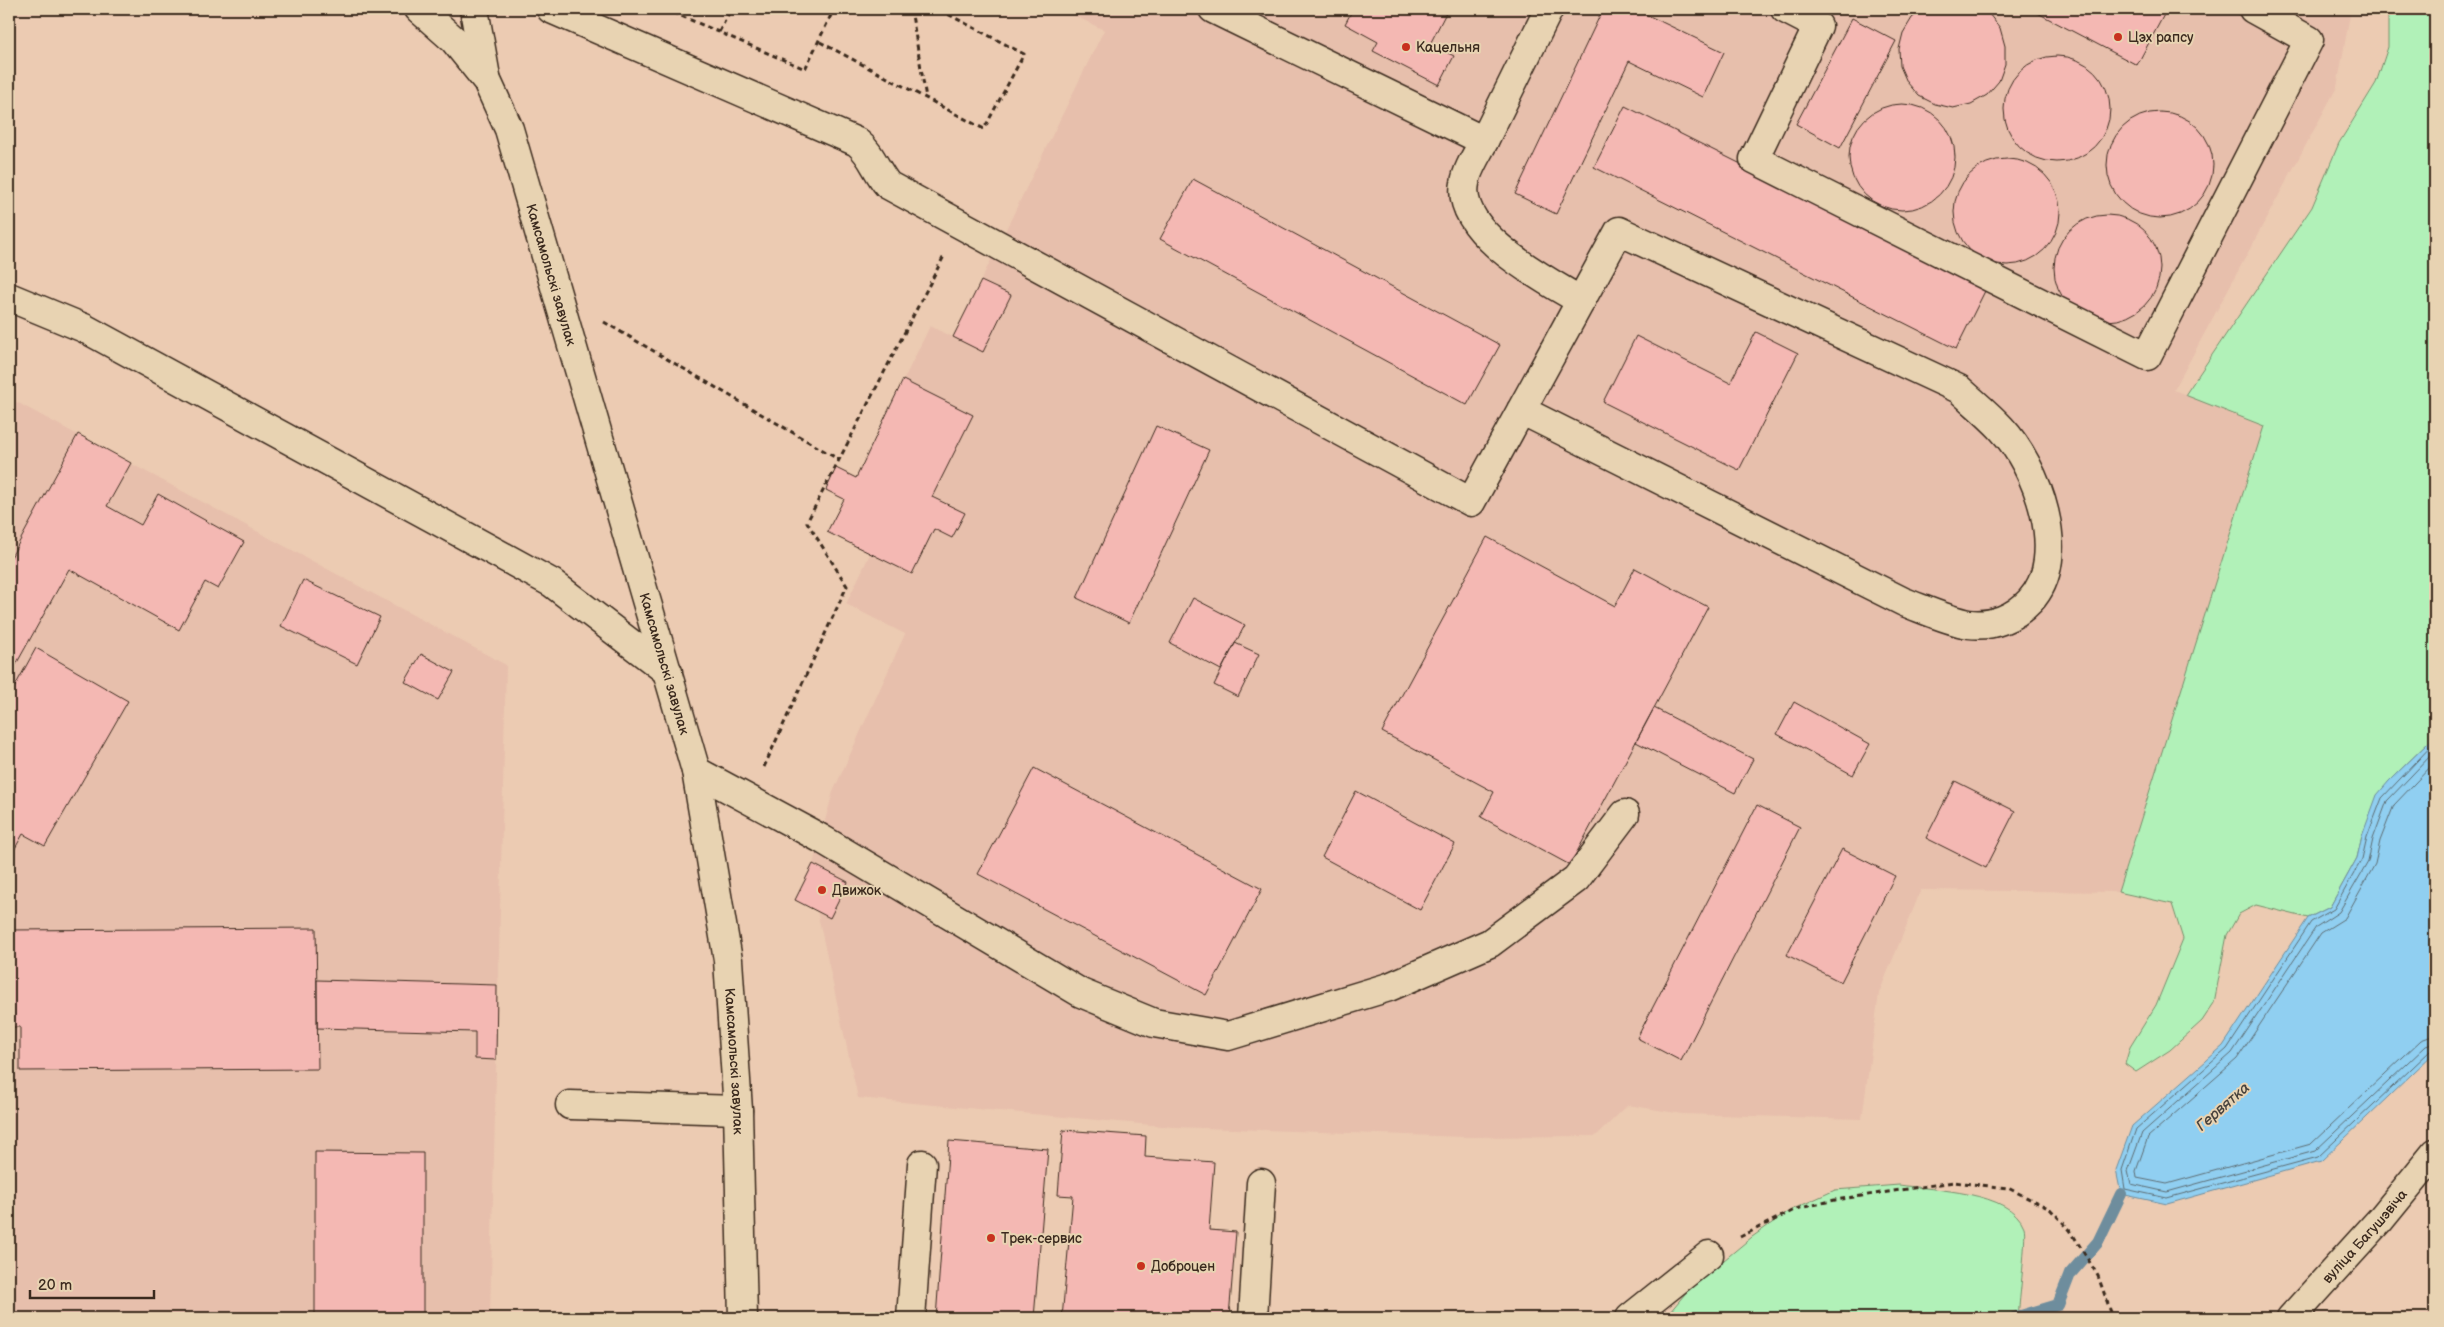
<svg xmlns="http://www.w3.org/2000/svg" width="2444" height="1327" font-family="'Balsamiq Sans',sans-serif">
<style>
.built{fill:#e7bfac}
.green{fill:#b1f1b8;stroke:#768e6b}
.water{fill:#90cff1;stroke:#6e8d9d}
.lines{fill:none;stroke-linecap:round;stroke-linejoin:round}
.shore{stroke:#5d6c72;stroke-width:1}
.stream{stroke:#6e8d9d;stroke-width:12}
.building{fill:#f4b8b3;stroke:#3b2a1e}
.minor-casing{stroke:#3b2a1e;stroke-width:31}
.path{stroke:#3b2a1e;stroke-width:3;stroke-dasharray:5 4;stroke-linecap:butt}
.minor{stroke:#e8d3b2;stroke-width:28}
.poi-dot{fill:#c8321e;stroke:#e8d3b2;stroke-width:2}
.labels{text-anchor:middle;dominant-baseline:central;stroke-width:4;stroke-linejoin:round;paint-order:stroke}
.poi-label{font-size:14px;fill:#3b2a1e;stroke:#e8d3b2;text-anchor:start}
.street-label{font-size:14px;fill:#3b2a1e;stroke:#e8d3b2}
.water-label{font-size:15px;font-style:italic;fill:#48433e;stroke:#e8d3b2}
</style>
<rect width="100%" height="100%" fill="#eccbb2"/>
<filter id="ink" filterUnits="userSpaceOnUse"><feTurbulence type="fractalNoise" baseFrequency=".02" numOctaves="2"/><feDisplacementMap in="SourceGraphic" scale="10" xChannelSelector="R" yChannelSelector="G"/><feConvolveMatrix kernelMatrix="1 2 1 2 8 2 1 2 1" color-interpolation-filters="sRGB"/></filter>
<g filter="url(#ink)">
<!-- built -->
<path class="built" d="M 1061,9 L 2351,9 L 2337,87 L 2174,390 L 2265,426 L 2118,892 L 1921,890 L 1879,993 L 1862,1119 L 1682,1114 L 1628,1105 L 1596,1136 L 1465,1137 L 1173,1127 L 858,1098 L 817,911 L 795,900 L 813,864 L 833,792 L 905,634 L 846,604 L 870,554 L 827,532 L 844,499 L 826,490 L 836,468 L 856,477 L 930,326 L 953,337 L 1104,30 Z
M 9,398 L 506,665 L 490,1318 L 9,1318 Z"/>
<!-- green -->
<path class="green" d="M 2388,9 L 2435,9 L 2435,731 L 2431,740 L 2389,781 L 2362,836 L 2357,858 L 2330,907 L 2308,918 L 2256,905 L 2239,914 L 2227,935 L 2214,1003 L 2202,1021 L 2170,1050 L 2136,1072 L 2125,1064 L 2130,1047 L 2156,1005 L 2183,939 L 2172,904 L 2118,892 L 2264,426 L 2185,395 L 2312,207 L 2339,143 L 2376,83 L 2388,47 Z
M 1899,1185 C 1933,1190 2011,1191 2024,1227 C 2027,1236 2019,1303 2018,1318 L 1665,1318 L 1689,1289 L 1752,1237 L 1789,1211 L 1835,1190 Z"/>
<!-- water -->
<path class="water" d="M 2435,731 L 2435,1052 L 2321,1161 L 2167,1204 L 2121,1194 L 2116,1170 L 2132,1126 L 2223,1046 L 2308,918 L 2330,907 L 2357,858 L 2362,836 L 2377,795 L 2389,781 L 2431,740 Z"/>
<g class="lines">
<!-- shore -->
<path class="shore" d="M 2435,742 L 2382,798 L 2367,837 L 2362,859 L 2334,909 L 2311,922 L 2227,1049 L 2136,1129 L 2122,1170 L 2125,1189 L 2167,1198 L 2318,1157 L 2430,1051 L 2435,1049
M 2435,751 L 2387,801 L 2373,839 L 2368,862 L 2339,912 L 2316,927 L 2232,1053 L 2142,1133 L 2128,1171 L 2131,1184 L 2167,1192 L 2315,1151 L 2426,1046 L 2435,1043
M 2435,762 L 2394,805 L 2380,841 L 2375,864 L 2345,918 L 2321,933 L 2237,1059 L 2148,1137 L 2136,1171 L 2137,1178 L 2167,1184 L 2311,1144 L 2421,1040 L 2435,1035"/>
<!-- stream -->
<path class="stream" d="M 2014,1318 L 2058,1305 L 2070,1274 L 2098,1242 L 2121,1194"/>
</g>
<!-- building -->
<path class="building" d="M 1353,9 L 1448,9 L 1430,44 L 1454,56 L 1439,85 L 1373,51 L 1378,42 L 1345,24 Z
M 1603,9 L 1635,9 L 1724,52 L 1703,97 L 1629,61 L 1556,214 L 1515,194 Z
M 1923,9 L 1981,9 L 1989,14 L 2000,28 L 2005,46 L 2005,64 L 1999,81 L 1987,95 L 1971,104 L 1953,108 L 1935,104 L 1919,96 L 1907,82 L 1900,66 L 1899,49 L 1903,33 L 1912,18 Z
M 2030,9 L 2167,9 L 2137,65 Z
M 1852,18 L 1896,41 L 1840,148 L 1796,124 Z
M2004 109a53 53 0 1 1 106 0a53 53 0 1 1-106 0Z
M1849 157a53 53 0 1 1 106 0a53 53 0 1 1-106 0Z
M 1625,106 L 1987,287 L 1956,349 L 1594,167 Z
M2107 165a53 53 0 1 1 106 0a53 53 0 1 1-106 0Z
M1954 212a53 53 0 1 1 106 0a53 53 0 1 1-106 0Z
M 1193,179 L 1500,345 L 1467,405 L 1160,239 Z
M2054 268a53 53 0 1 1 106 0a53 53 0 1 1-106 0Z
M 981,281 L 1011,295 L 983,352 L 953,337 Z
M 1756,332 L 1798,353 L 1739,470 L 1603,402 L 1636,336 L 1730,383 Z
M 903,380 L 973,415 L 932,497 L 965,513 L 952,538 L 934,529 L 912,574 L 827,532 L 844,499 L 826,490 L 836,468 L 856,478 Z
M 1156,426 L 1209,450 L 1129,623 L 1077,598 Z
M 78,434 L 131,463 L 107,506 L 141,525 L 158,494 L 244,542 L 218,589 L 205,582 L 179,630 L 69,569 L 9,677 L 9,561 Z
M 1487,537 L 1615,606 L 1635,568 L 1708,607 L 1570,865 L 1481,817 L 1494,792 L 1382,732 Z
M 303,580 L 380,617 L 357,664 L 281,626 Z
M 1193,598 L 1245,625 L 1221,670 L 1170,643 Z
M 1235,643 L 1259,654 L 1238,697 L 1214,685 Z
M 36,648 L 128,701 L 45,846 L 23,834 L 9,859 L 9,697 Z
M 421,654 L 454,672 L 438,700 L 405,682 Z
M 1794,702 L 1870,744 L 1853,775 L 1777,734 Z
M 1654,708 L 1753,759 L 1735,793 L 1636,742 Z
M 1034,768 L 1262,889 L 1206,995 L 978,874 Z
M 1955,781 L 2015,811 L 1986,868 L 1926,838 Z
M 1356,791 L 1455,844 L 1420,910 L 1322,857 Z
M 1757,805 L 1800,827 L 1681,1061 L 1637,1038 Z
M 1842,849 L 1895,876 L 1841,982 L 1787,955 Z
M 813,864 L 848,882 L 830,918 L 795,900 Z
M 316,928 L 318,1069 L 20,1071 L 20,1027 L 9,1027 L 9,930 Z
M 317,980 L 497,985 L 496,1060 L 475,1059 L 475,1032 L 317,1028 Z
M 1063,1130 L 1146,1136 L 1145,1157 L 1214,1162 L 1209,1230 L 1236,1232 L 1229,1317 L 1202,1315 L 1201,1318 L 1062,1318 L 1073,1196 L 1058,1195 Z
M 949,1141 L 1048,1149 L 1034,1318 L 936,1318 Z
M 315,1152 L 423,1153 L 423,1318 L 315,1318 Z"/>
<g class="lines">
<!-- minor casing -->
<g class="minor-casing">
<g id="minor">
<path id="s1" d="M 419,9 L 454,40 L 487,81 L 509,129 L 696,771 L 728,960 L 738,1110 L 743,1318"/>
<path d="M 474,9 L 486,77"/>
<path d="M 551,9 L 857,142 C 872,154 876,171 888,185 L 1471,502 L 1619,231 L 1959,389 C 1973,402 1988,414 2001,428 C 2037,466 2071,557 2030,601 C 2014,618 1992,627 1969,624 C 1949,621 1923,609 1904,602 L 1521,410"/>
<path d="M 1213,9 L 1484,141 L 1549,9"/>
<path d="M 1785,9 L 1818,26 L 1754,159 L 2147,356 L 2309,40 L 2253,9"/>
<path d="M 1484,141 C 1478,153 1467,169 1465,183 C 1455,233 1546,280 1581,301"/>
<path d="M 9,297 L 84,328 L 552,583 L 668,672"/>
<path d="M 696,771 L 820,838 L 1081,993 L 1154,1023 L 1228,1036 L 1389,987 L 1490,943 L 1576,879 L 1625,814"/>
<path d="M 570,1105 L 738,1110"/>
<path d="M 911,1318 L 922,1164"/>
<path d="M 1253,1318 L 1261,1183"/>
<path d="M 1630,1318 L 1709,1255"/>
<path id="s2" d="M 2291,1318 L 2381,1219 L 2435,1153"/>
</g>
</g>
<!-- path -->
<path class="path" d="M 665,9 L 805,69 L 834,9
M 911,9 L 926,98
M 719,32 L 731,9
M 820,42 L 984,129 L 1024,54 L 938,9
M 604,322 L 838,459
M 764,767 L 847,586 L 807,522 L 944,256
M 1740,1237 L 1796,1209 L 1835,1200 L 1953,1182 L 2008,1188 L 2050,1209 L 2070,1230 L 2098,1276 L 2113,1318"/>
<!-- minor -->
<use href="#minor" class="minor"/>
</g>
</g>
<!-- markers -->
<g class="poi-dot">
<circle cx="2118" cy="37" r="5"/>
<circle cx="1406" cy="47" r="5"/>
<circle cx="822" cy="890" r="5"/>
<circle cx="991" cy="1238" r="5"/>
<circle cx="1141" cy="1266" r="5"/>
</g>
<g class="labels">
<!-- poi labels -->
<g class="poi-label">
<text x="2128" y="37">Цэх рапсу</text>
<text x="1416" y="47">Кацельня</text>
<text x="832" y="890">Движок</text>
<text x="1001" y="1238">Трек-сервис</text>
<text x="1151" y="1266">Доброцен</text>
</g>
<!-- street labels -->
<g class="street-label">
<text stroke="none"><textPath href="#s1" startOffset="304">Камсамольскі завулак</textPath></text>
<text stroke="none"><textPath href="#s1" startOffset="709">Камсамольскі завулак</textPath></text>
<text stroke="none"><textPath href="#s1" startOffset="1114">Камсамольскі завулак</textPath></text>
<text stroke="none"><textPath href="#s2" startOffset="110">вуліца Багушэвіча</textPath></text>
</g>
<!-- water labels -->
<g class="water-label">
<text transform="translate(2223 1107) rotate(-41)">Гервятка</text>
</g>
</g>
<!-- margin -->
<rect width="2444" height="1327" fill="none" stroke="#e8d3b2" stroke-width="30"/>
<rect x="15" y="15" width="2414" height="1297" fill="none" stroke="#3b2a1e" stroke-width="2" filter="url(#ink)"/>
<!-- scale -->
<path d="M30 1290v8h124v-8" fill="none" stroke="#3b2a1e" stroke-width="2.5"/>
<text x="38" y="1290" font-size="15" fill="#3b2a1e" stroke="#e8d3b2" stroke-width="4" paint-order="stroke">20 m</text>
</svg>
